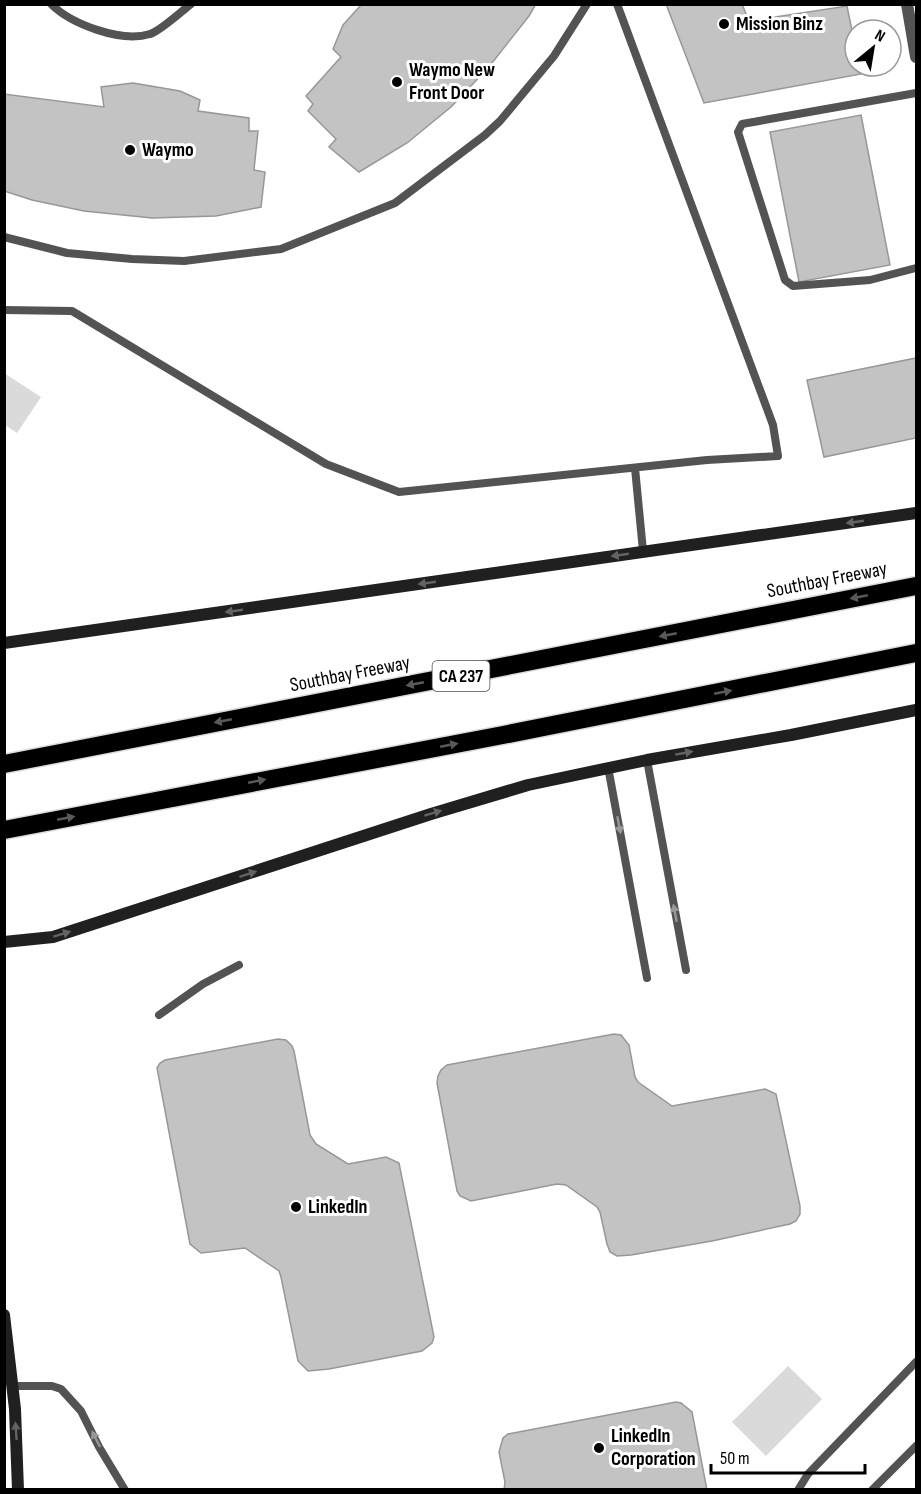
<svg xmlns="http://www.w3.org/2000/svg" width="921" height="1494" font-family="'Sofia Sans Condensed',sans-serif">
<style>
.green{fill:#dadada}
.building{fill:#c3c3c3;stroke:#979797;stroke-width:1.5}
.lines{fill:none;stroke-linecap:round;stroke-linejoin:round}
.motorway-casing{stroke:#dbdbdb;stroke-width:21}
.service{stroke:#535353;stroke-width:8}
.tertiary{stroke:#535353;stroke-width:12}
.secondary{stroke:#202020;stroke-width:12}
.motorway{stroke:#000;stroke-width:18}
.oneway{fill:#636363}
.oneway2{fill:#595959}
.oneway3{fill:#989898}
.poi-dot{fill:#000;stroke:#fff;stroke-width:2}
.labels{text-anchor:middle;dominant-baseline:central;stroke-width:6;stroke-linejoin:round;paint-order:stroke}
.shield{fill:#fff;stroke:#4c4c4c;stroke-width:1.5}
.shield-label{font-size:18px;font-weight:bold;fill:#000}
.poi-label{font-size:20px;font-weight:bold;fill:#000;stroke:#fff;text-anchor:start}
.street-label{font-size:20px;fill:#000;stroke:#fff}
</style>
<rect width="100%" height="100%" fill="#fff"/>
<!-- green -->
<path class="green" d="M 4,373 L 41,397 L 17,433 L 5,425 Z
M 788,1366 L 822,1399 L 766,1456 L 732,1422 Z"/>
<!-- building -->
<path class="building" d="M 362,4 L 536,4 L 529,16 L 488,68 L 451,107 L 407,143 L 359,172 L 329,147 L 336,139 L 308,111 L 313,104 L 306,96 L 341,57 L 333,49 L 343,25 Z
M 666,4 L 742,4 L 749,21 L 847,6 L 855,45 L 855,66 L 859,66 L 861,74 L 704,103 Z
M 133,83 L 180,91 L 200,100 L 198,111 L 249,118 L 249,131 L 258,131 L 254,170 L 265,172 L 261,207 L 216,216 L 152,218 L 84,211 L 32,200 L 4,191 L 4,94 L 104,107 L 101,87 Z
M 861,115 L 890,265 L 799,282 L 770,132 Z
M 916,358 L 916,438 L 824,457 L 807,380 Z
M 614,1034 L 621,1035 L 629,1045 L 635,1077 L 638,1082 L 672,1106 L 765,1089 L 776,1094 L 800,1206 L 800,1214 L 796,1221 L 790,1224 L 712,1241 L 631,1255 L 617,1256 L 610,1252 L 607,1244 L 600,1212 L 597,1207 L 566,1185 L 557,1184 L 471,1201 L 460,1196 L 457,1191 L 437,1083 L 438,1076 L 441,1070 L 447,1065 Z
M 278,1039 L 286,1040 L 292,1046 L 294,1051 L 310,1135 L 316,1144 L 348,1164 L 386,1157 L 399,1163 L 434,1337 L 432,1343 L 422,1351 L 329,1369 L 308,1371 L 298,1361 L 281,1277 L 279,1271 L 245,1248 L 201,1253 L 190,1244 L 157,1068 L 160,1063 L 165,1060 Z
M 676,1402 L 681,1403 L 692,1412 L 707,1490 L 504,1490 L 505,1482 L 499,1452 L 503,1438 L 508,1434 Z"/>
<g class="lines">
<!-- motorway casing -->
<g class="motorway-casing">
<path id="motorway" d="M 4,764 L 916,586
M 4,830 L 503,735 L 916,653"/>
</g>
<!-- service -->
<path class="service" d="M 51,4 C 71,24 121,43 150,34 C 159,32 182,11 191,4
M 916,93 L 742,124 L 738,132 L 785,280 L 793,286 L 870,280 L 916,268
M 4,237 L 67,253 L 132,259 L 184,261 L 281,249 L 395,203 L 485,135 L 500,121 L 554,56 L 587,4
M 4,310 L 72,311 L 326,464 L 399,492 L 707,460 L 778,456 L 773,425 L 617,4
M 635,468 L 643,551
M 647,760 L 686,970
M 608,767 L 647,978
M 159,1015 L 203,984 L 239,965
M 13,1386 L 52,1386 L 61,1389 L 81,1411 L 99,1447 L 125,1490
M 798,1490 L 808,1474 L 916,1362
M 872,1490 L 916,1446"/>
<!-- tertiary -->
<path class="tertiary" d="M 907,4 L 916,57"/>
<!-- secondary -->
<path class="secondary" d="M 4,643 L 916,513
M 4,942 L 53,937 L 431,814 L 528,785 L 647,760 L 791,735 L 916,710
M 4,1315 L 15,1409 L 18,1490"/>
<!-- motorway -->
<use href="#motorway" class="motorway"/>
</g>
<!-- one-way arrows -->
<defs><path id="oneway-solid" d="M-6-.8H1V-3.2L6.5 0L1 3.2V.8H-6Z" transform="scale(1.5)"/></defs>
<g class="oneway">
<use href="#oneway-solid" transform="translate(855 522) rotate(172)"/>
<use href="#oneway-solid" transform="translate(620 555) rotate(172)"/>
<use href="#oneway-solid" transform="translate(427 583) rotate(172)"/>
<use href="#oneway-solid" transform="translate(234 611) rotate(172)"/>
<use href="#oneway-solid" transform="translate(684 753) rotate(-10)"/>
<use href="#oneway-solid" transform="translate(433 813) rotate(-17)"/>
<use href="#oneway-solid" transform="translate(248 874) rotate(-18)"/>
<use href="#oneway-solid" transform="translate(62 934) rotate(-17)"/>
<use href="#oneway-solid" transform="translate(16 1431) rotate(-94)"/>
</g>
<g class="oneway2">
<use href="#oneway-solid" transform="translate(859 597) rotate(169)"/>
<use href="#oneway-solid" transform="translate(668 635) rotate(169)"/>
<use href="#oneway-solid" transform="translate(415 684) rotate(169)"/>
<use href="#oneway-solid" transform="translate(723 692) rotate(-11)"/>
<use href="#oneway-solid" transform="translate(223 721) rotate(169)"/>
<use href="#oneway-solid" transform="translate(449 745) rotate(-11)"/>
<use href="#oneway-solid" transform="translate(257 781) rotate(-11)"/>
<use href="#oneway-solid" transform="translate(66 818) rotate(-11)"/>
</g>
<g class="oneway3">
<use href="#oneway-solid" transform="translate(619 825) rotate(79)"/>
<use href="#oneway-solid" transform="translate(675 913) rotate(-101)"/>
<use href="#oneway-solid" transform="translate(96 1439) rotate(-117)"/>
</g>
<!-- markers -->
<g class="poi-dot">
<circle cx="724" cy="24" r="6"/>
<circle cx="397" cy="82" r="6"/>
<circle cx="130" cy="150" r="6"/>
<circle cx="296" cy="1207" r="6"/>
<circle cx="599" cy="1448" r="6"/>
</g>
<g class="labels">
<!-- shield labels -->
<rect class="shield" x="432.5" y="661" width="57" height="30" rx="4.5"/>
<g class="shield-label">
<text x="461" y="676">CA 237</text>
</g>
<!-- poi labels -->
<g class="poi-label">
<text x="736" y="24">Mission Binz</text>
<text x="409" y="70">Waymo New<tspan x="409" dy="23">Front Door</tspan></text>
<text x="142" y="150">Waymo</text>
<text x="308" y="1207">LinkedIn</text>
<text x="611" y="1436">LinkedIn<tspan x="611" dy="23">Corporation</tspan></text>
</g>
<!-- street labels -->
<g class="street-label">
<text transform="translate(827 580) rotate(-11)">Southbay Freeway</text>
<text transform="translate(350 674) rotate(-11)">Southbay Freeway</text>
</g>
</g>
<!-- border -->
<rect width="921" height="1494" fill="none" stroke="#000000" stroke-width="12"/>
<!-- north arrow -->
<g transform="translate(873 48) rotate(30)"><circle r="28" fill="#ffffff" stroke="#999999" stroke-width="1.5"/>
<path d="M0-4.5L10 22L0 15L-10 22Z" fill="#000000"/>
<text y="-9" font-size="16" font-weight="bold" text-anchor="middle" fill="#000000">N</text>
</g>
<!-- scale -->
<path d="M711 1464v9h154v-9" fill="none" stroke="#000000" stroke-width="3"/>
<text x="720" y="1464" font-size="18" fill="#000000" stroke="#ffffff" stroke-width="4.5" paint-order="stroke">50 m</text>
</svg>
